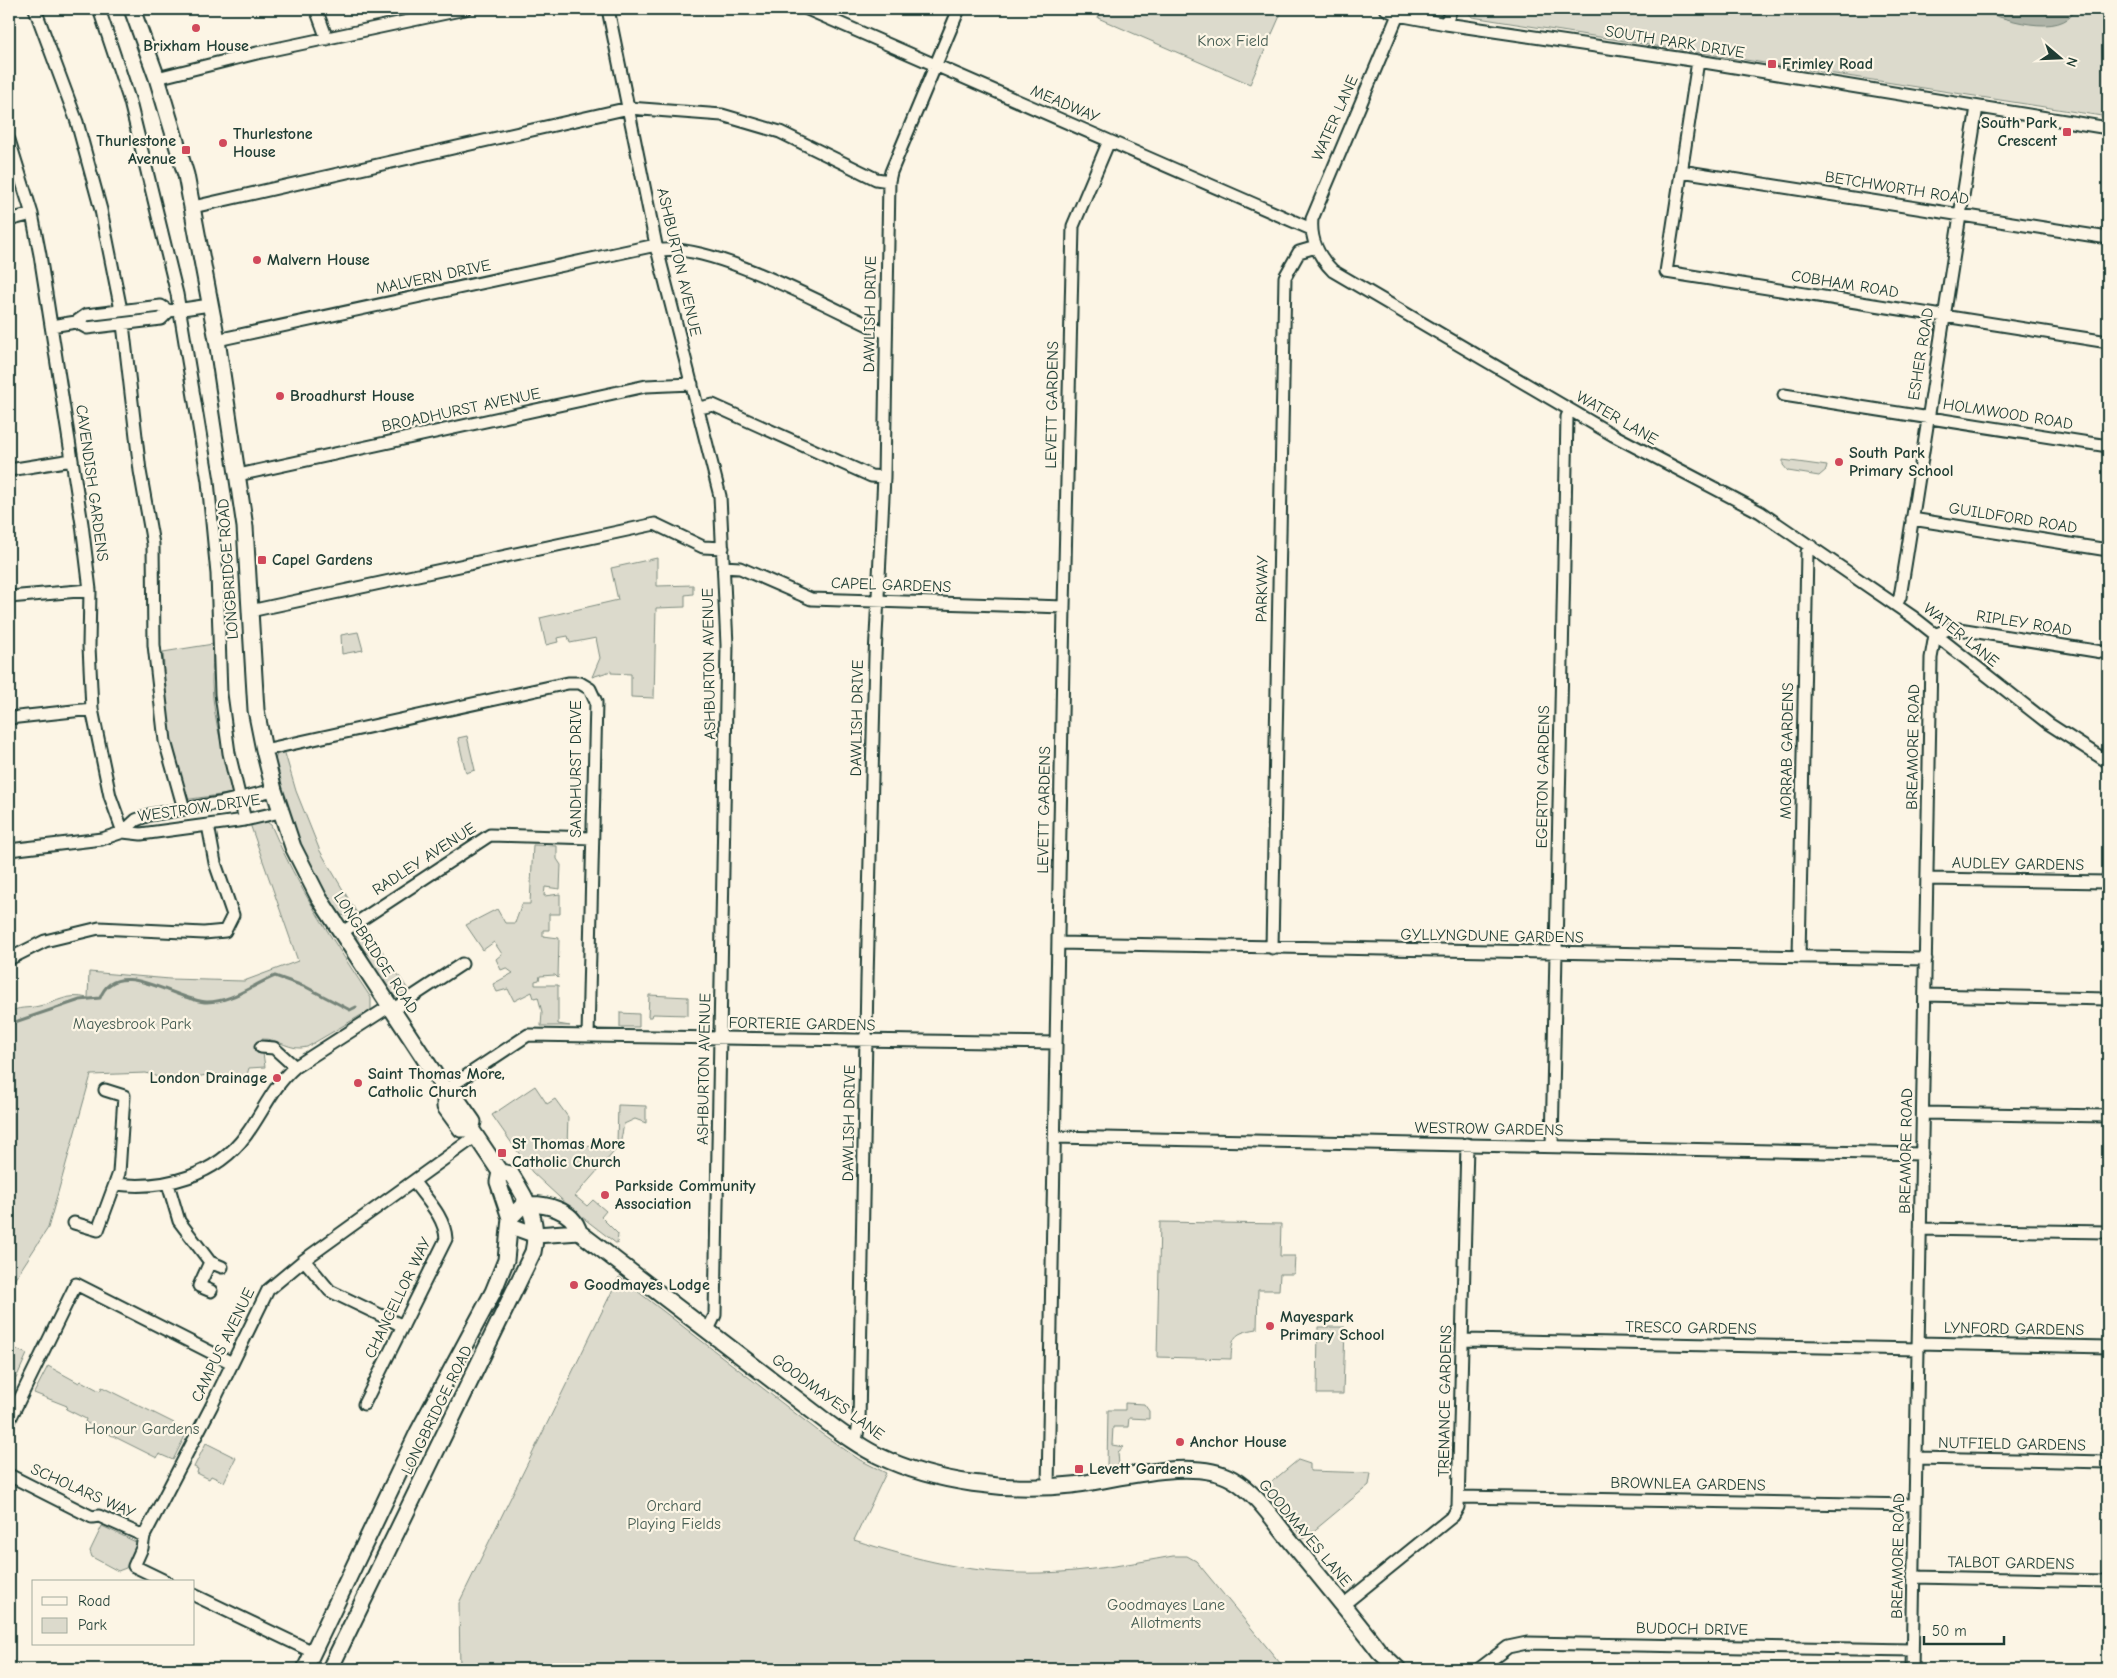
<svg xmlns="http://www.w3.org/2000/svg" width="2117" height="1678" font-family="'Comic Neue',sans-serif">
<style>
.green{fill:#dcdacc;stroke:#7e8c80}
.water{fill:#aeb3a7;stroke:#758479}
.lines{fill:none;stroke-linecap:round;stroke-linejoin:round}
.stream{stroke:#758479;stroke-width:3}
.minor-casing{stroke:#1f3d34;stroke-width:15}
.major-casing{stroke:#1f3d34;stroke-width:19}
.minor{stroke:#fcf5e5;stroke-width:11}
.major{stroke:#fcf5e5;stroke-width:15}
.poi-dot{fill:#d1495b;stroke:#fcf5e5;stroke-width:2}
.labels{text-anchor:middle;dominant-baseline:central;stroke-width:4.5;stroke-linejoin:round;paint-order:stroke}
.park-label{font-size:16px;fill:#455c52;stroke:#fcf5e5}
.street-label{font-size:16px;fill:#1f3d34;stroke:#fcf5e5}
.poi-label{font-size:16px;font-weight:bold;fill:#1f3d34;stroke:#fcf5e5;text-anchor:start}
</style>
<rect width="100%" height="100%" fill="#fcf5e5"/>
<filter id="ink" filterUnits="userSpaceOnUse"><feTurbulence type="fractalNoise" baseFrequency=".02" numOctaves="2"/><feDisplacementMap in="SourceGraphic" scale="10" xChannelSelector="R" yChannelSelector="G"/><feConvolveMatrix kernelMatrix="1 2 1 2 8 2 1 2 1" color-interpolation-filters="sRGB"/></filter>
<g filter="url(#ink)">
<!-- green -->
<path class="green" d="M 1102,9 L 1283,9 L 1250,84 L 1098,18 Z
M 1465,9 L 2108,9 L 2108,117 L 1472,17 Z
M 1783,460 L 1827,466 L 1826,470 L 1819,476 L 1788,471 L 1783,465 Z
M 657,558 L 657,586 L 693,585 L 693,594 L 685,595 L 685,607 L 656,608 L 654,698 L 631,697 L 631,674 L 611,673 L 611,671 L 592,677 L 600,658 L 596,638 L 570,643 L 568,636 L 557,638 L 558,642 L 546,645 L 540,618 L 618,600 L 611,568 Z
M 358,632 L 363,650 L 342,654 L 341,635 Z
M 213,644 C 213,657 212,670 212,683 C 213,721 225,757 235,793 L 183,800 L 167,736 L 160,670 L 164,666 L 163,652 Z
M 467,736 L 475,770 L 466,773 L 458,738 Z
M 284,750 L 296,791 L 320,851 L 358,915 L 353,917 L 341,915 C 312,875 290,829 279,780 C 277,771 273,762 277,754 Z
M 264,820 L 271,825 C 297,887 334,942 371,998 L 371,1012 L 366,1017 L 363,1014 L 307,1047 C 290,1052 279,1038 261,1039 L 265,1067 L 249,1068 L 247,1075 L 234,1078 L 212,1074 L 196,1077 L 161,1078 L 146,1073 L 91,1075 L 48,1228 L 9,1288 L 9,1013 C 18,1006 28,1009 39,1006 C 59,1002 66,993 88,998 L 89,972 L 170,979 L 244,981 L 298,961 L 249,821 Z
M 533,845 L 557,846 L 557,859 L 561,865 L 560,889 L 545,887 L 544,896 L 560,894 L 560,914 L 549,914 L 549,930 L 543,930 L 543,936 L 559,938 L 558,978 L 555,975 L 540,976 L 539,980 L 535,981 L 535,985 L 558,985 L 558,1024 L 570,1026 L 541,1026 L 542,1012 L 538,997 L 534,998 L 532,992 L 514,1001 L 508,989 L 497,992 L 493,984 L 513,973 L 506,968 L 501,970 L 496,959 L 502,954 L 494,942 L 483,950 L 466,925 L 497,909 L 505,923 L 515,923 L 522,904 L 530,904 Z
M 364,924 L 411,994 L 402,999 L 394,996 L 357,941 L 356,932 Z
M 649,995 L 688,997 L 688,1015 L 653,1014 L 652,1017 L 648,1017 Z
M 620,1013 L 639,1014 L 639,1027 L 620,1027 Z
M 535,1086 L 547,1104 L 555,1099 L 568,1117 L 567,1145 L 612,1148 L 617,1143 L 618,1105 L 646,1106 L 646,1123 L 635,1119 L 624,1124 L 620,1145 L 575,1196 L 587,1206 L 593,1200 L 606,1211 L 601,1217 L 618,1234 L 617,1244 L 573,1210 L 532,1172 L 492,1115 Z
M 1160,1222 L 1281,1224 L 1280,1256 L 1295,1256 L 1294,1274 L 1280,1274 L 1279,1290 L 1258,1290 L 1257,1329 C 1234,1333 1232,1336 1231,1359 L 1157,1357 Z
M 619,1277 L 822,1434 L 860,1460 L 886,1473 L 854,1540 C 914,1559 976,1575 1041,1573 C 1085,1572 1129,1564 1173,1556 L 1187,1556 L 1196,1561 L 1285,1669 L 460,1669 L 459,1603 Z
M 1318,1327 L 1345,1327 L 1343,1394 L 1317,1394 Z
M 9,1346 L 27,1354 L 14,1383 L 9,1381 Z
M 48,1366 L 79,1383 L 81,1381 L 100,1391 L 102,1387 L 174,1423 L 173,1427 L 186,1434 L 173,1460 L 159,1454 L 157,1458 L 85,1422 L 86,1419 L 66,1409 L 67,1406 L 34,1393 Z
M 1125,1403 L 1144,1404 L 1149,1411 L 1149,1419 L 1129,1418 L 1128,1427 L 1113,1427 L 1112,1445 L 1124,1447 L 1118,1452 L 1119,1465 L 1107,1467 L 1108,1410 L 1125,1410 Z
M 206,1443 L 236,1458 L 224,1482 L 211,1476 L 209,1479 L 197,1473 L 198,1469 L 194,1467 Z
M 1298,1460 L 1310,1464 L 1310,1471 L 1371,1473 L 1369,1485 L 1304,1539 L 1263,1489 Z
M 102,1526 L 138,1543 L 126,1568 L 118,1571 L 92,1557 L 90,1551 Z"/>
<!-- water -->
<path class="water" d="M 1976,9 L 2076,9 C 2061,40 2001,18 1976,9 Z"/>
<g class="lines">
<!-- stream -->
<path class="stream" d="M 9,1024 L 80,1000 L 100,998 C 116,954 178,1002 207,1002 C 232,1002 252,985 275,976 L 306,987 L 350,1010 L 356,1007"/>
<!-- minor casing -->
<g class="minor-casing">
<path id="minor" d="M 35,9 L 77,122 L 101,210 L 121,310
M 99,9 L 130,102 L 177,294 L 208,481 L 217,574 L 221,694 L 229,753 L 245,820
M 316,9 L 327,39
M 608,9 L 656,245 L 720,496 L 727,645 L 715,1315 L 708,1330
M 807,9 L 1311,229
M 1386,9 L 1398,15 L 1446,24 L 1698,61 L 2108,128
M 1398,15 L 1312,219 C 1310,240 1318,256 1333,271 L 1613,435 L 1760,512 L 1913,617 L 2049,724 L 2108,762
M 1446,24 L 1451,9
M 1698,61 L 1666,272 L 2108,342
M 157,78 L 257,53 L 465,9
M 9,140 L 32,214 L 40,255 L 82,524 L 90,590 L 89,646 L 92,709 L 110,796 L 123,832
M 1681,171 L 2108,238
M 193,207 L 629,108 L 722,115 L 780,132 L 876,179 L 889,181
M 9,220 L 32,214
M 657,251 C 707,239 832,309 881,331 L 886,331
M 76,322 L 87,328 L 161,319 L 169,311 L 210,305
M 123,324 L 140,471 L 153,544 L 154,645 L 165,741 L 184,809
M 51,326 L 76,322 L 86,315 L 161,306 L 169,311
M 217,340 L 656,245
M 1784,395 L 2108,446
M 699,408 L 713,405 L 871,476 L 884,477
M 9,470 L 72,460
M 238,475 L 646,386 L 692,384
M 1912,519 L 2108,550
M 723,567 L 740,568 L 811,599 L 1064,607
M 9,597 L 90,590
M 1896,605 L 1900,597 L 1906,560 L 1977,107
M 250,611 L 655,524 L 703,547 L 723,548
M 1935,635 L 1948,629 L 1959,629 L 2108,653
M 9,718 L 92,709
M 264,750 L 568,683 L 580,683 L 590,689 L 596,702 L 588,1036
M 123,832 L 141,834 L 245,820 L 280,812
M 9,850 L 102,839 L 123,832 L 136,820 L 149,815 L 219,803 L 274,790
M 1927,879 L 2108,882
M 341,933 L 490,835 L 592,838
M 1058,943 L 1926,959
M 1272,948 L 1285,277 L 1299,252 L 1316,247
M 1799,957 L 1807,552 L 1811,546
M 9,959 L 45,941 L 99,928 L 204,933 L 225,931 L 233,915 L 215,863 L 208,825
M 1925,995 L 2108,999
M 392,1010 L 462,964
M 261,1047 L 274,1048 L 295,1067
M 445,1090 L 528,1035 L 1056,1043
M 1923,1113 L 2108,1116
M 1054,1137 L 1922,1154
M 1552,1146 L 1567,417 L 1570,410
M 116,1184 C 164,1190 216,1176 246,1135 C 263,1112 273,1086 295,1067 L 390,1006
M 168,1184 L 179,1221 L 210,1262 L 222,1267
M 74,1223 L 98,1230 L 119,1173 L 124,1096 L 105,1090
M 1920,1229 L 2108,1232
M 304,1260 L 330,1291 L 403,1326
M 210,1262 L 199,1286 L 211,1291
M 1463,1340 L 1918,1349
M 1918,1343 L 2108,1347
M 364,1404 L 446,1239 C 445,1217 426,1199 414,1182
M 9,1421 L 76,1284 L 232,1363
M 853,1441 L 857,1435 L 859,1423 L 867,980 L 875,656 L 884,477 L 889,181 L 891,172 L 959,9
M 1916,1458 L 2108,1462
M 9,1475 L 92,1517 L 99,1516 L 144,1536
M 1048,1487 L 1064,607 L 1073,226 L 1109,141
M 1459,1497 L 1915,1505
M 1913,1577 L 2108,1581
M 167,1582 L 134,1566 L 142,1548 L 144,1536 L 211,1407 L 268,1290 L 304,1260 L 476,1136
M 194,1595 L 313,1652
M 1343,1605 L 1453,1516 L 1458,1507 L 1467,1144
M 1479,1669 L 1508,1647 L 1527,1643 L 1912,1650
M 1912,1669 L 1931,658 L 1935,635"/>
</g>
<!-- major casing -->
<g class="major-casing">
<path id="major" d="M 132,9 L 157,78 L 186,175 L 217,340 L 245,527 L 256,710 L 264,750 L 274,790 L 293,847 L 319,898 L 445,1090 L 457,1099 L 473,1122 L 471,1129 L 500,1172 L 511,1174 C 527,1199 540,1222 533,1252 L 330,1669
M 445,1090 L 445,1107 L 461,1129 L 471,1129
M 510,1218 L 523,1205 C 544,1203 573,1209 579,1232 L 828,1423 C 844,1435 860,1447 879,1456 C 935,1483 1009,1492 1072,1485 C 1116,1480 1192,1456 1232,1479 C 1255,1492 1272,1518 1289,1539 C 1319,1576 1350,1613 1379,1651 L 1398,1669
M 511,1226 L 536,1235 L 579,1232
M 305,1669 L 418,1432 L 493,1292 L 506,1260 L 510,1218 L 498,1182 L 500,1172"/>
</g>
<!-- minor -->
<use href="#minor" class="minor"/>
<!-- major -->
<use href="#major" class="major"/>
</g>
</g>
<!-- markers -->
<g class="poi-dot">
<circle cx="196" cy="28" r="5"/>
<rect x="1767" y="59" width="10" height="10" rx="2.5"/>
<rect x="2062" y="127" width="10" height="10" rx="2.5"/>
<circle cx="223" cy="143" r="5"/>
<rect x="181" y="145" width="10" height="10" rx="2.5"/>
<circle cx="257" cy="260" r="5"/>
<circle cx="280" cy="396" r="5"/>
<circle cx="1839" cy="462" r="5"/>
<rect x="257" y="555" width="10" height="10" rx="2.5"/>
<circle cx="277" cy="1078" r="5"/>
<circle cx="358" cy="1083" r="5"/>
<rect x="497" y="1148" width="10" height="10" rx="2.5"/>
<circle cx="605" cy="1195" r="5"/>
<circle cx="574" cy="1285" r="5"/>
<circle cx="1270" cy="1326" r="5"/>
<circle cx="1180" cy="1442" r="5"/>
<rect x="1074" y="1464" width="10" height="10" rx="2.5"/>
</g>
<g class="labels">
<!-- park labels -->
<g class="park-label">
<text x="1233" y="41">Knox Field</text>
<text x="132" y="1024">Mayesbrook Park</text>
<text x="142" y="1429">Honour Gardens</text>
<text x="674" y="1506">Orchard<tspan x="674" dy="18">Playing Fields</tspan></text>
<text x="1166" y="1605">Goodmayes Lane<tspan x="1166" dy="18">Allotments</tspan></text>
</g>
<!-- street labels -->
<g class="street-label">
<text transform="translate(1675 42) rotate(9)">SOUTH PARK DRIVE</text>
<text transform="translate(1065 104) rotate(23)">MEADWAY</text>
<text transform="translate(1335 118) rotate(-66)">WATER LANE</text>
<text transform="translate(1897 188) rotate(9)">BETCHWORTH ROAD</text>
<text transform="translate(679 262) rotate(77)">ASHBURTON AVENUE</text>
<text transform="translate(433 277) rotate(-12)">MALVERN DRIVE</text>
<text transform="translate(1845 284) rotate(9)">COBHAM ROAD</text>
<text transform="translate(870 314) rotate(-89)">DAWLISH DRIVE</text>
<text transform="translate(1921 354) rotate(-81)">ESHER ROAD</text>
<text transform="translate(1052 405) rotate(-89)">LEVETT GARDENS</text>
<text transform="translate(461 410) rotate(-12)">BROADHURST AVENUE</text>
<text transform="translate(2008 414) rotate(9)">HOLMWOOD ROAD</text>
<text transform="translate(1617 418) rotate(30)">WATER LANE</text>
<text transform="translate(92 483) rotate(82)">CAVENDISH GARDENS</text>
<text transform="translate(2013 518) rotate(9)">GUILDFORD ROAD</text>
<text transform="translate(228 569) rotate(-94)">LONGBRIDGE ROAD</text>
<text transform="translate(891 585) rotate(2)">CAPEL GARDENS</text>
<text transform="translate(1262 589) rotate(-89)">PARKWAY</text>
<text transform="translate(2024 623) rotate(9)">RIPLEY ROAD</text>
<text transform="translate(1961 635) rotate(39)">WATER LANE</text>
<text transform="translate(709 664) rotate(-91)">ASHBURTON AVENUE</text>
<text transform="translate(857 718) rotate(-89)">DAWLISH DRIVE</text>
<text transform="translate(1913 747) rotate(-89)">BREAMORE ROAD</text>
<text transform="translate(1787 751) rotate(-89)">MORRAB GARDENS</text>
<text transform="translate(576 769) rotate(-90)">SANDHURST DRIVE</text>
<text transform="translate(1543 777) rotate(-89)">EGERTON GARDENS</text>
<text transform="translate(199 808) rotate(-8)">WESTROW DRIVE</text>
<text transform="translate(1044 810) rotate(-89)">LEVETT GARDENS</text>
<text transform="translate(424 859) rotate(-33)">RADLEY AVENUE</text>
<text transform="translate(2018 864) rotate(1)">AUDLEY GARDENS</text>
<text transform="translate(1492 936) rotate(1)">GYLLYNGDUNE GARDENS</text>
<text transform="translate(376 953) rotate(57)">LONGBRIDGE ROAD</text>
<text transform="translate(802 1024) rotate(1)">FORTERIE GARDENS</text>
<text transform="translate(704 1069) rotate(-89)">ASHBURTON AVENUE</text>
<text transform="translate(849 1123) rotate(-89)">DAWLISH DRIVE</text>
<text transform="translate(1489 1129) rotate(1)">WESTROW GARDENS</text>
<text transform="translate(1906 1151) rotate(-89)">BREAMORE ROAD</text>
<text transform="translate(398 1298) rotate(-64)">CHANCELLOR WAY</text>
<text transform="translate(1691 1328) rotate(1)">TRESCO GARDENS</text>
<text transform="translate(2014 1329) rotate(1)">LYNFORD GARDENS</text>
<text transform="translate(223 1345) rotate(-64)">CAMPUS AVENUE</text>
<text transform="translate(828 1397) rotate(36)">GOODMAYES LANE</text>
<text transform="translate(1445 1401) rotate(-89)">TRENANCE GARDENS</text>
<text transform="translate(437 1410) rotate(-64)">LONGBRIDGE ROAD</text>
<text transform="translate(2012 1444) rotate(1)">NUTFIELD GARDENS</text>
<text transform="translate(1688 1484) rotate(1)">BROWNLEA GARDENS</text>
<text transform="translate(83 1491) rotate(24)">SCHOLARS WAY</text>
<text transform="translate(1305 1533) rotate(50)">GOODMAYES LANE</text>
<text transform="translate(1898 1556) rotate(-89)">BREAMORE ROAD</text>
<text transform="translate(2011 1563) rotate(1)">TALBOT GARDENS</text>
<text transform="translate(1692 1629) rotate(1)">BUDOCH DRIVE</text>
</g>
<!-- poi labels -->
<g class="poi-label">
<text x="196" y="46" text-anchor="middle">Brixham House</text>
<text x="1782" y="64">Frimley Road</text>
<text x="2057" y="123" text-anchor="end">South Park<tspan x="2057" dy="18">Crescent</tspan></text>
<text x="233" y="134">Thurlestone<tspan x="233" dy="18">House</tspan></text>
<text x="176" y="141" text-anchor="end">Thurlestone<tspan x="176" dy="18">Avenue</tspan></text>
<text x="267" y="260">Malvern House</text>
<text x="290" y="396">Broadhurst House</text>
<text x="1849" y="453">South Park<tspan x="1849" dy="18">Primary School</tspan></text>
<text x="272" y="560">Capel Gardens</text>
<text x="368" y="1074">Saint Thomas More,<tspan x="368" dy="18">Catholic Church</tspan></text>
<text x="267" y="1078" text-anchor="end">London Drainage</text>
<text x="512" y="1144">St Thomas More<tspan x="512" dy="18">Catholic Church</tspan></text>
<text x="615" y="1186">Parkside Community<tspan x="615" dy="18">Association</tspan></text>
<text x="584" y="1285">Goodmayes Lodge</text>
<text x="1280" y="1317">Mayespark<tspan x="1280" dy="18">Primary School</tspan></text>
<text x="1190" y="1442">Anchor House</text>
<text x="1089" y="1469">Levett Gardens</text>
</g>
</g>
<!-- margin -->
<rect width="2117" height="1678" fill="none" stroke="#fcf5e5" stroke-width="30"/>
<rect x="15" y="15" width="2087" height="1648" fill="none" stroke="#1f3d34" stroke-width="2" filter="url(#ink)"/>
<!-- legend -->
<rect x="32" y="1580" width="162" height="65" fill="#fcf5e5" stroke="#a4ab9e"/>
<rect x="42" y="1597" width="25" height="8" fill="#fcf5e5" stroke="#a4ab9e"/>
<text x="78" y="1606" font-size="15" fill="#1f3d34">Road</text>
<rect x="42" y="1618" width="25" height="15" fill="#dcdacc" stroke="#a4ab9e"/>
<text x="78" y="1630" font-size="15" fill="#1f3d34">Park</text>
<!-- north arrow -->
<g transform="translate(2060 58) rotate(109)" stroke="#fcf5e5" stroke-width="4" paint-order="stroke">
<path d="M0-4L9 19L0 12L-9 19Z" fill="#1f3d34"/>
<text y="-8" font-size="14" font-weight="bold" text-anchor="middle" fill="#1f3d34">N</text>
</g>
<!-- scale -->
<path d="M1924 1636v8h80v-8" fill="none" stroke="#1f3d34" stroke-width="2.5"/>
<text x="1932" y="1636" font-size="15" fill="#1f3d34" stroke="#fcf5e5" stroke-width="4" paint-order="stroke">50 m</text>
</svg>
